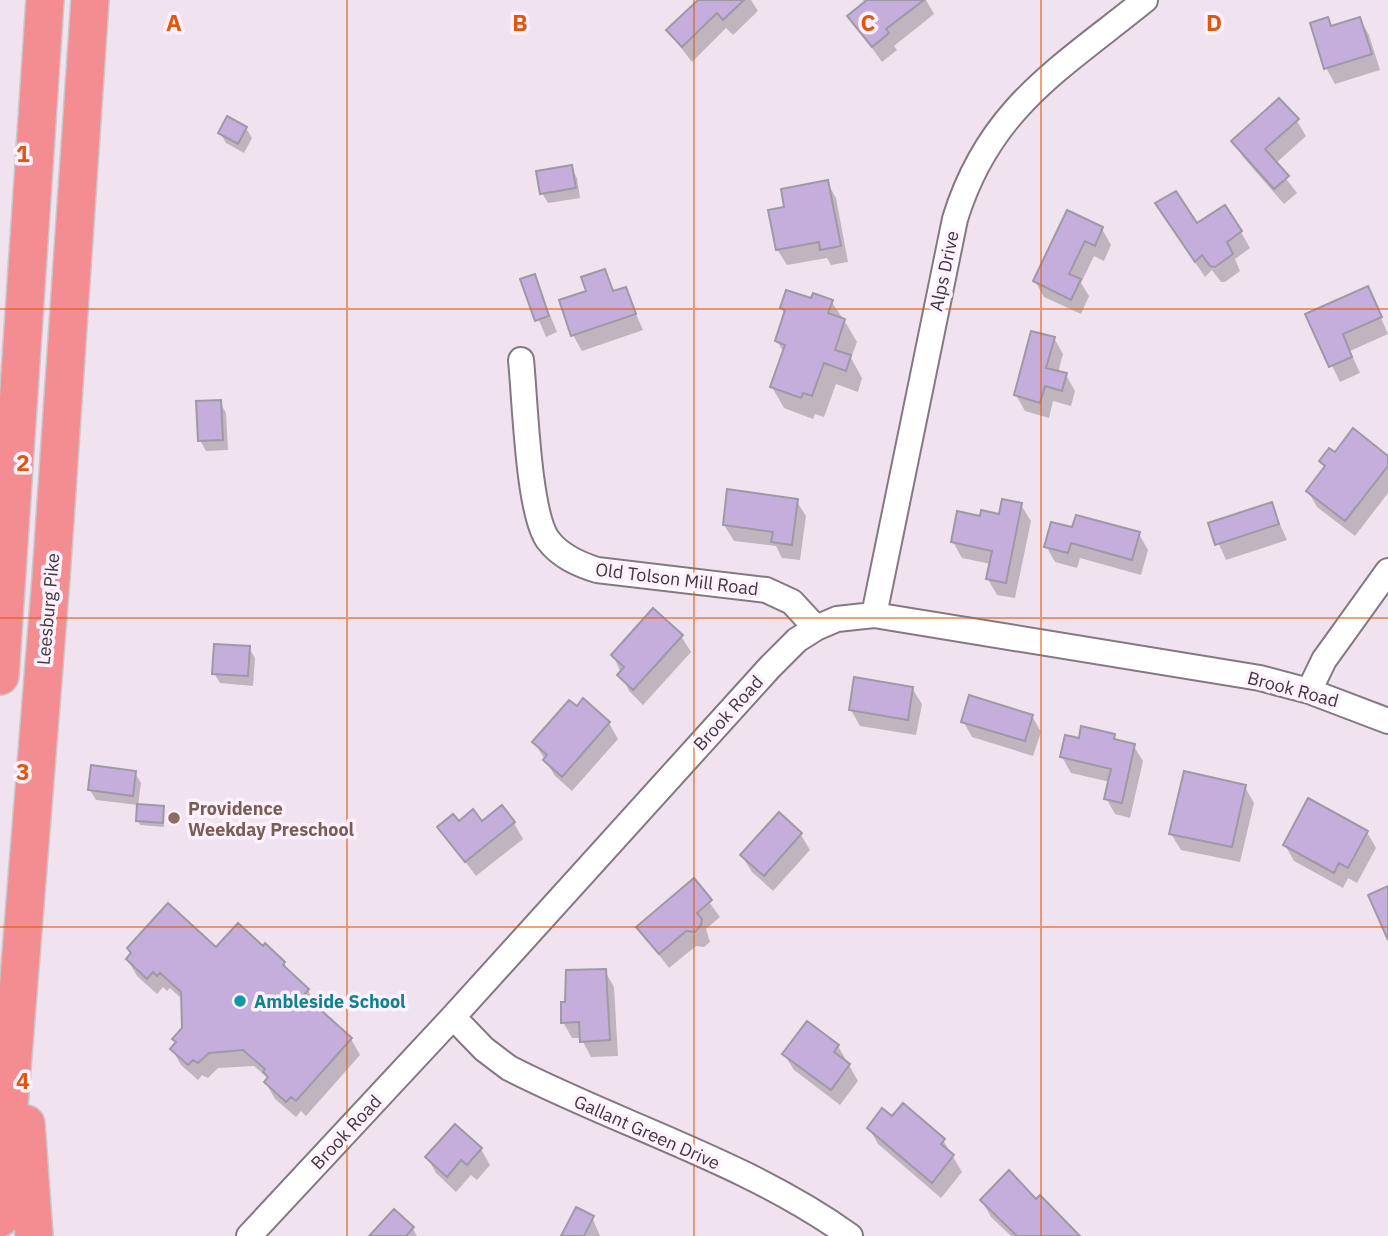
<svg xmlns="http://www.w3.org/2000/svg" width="1388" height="1236" font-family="'IBM Plex Sans',sans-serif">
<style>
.shadow{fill:#0003}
.building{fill:#c5aedc;stroke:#9f98a6;stroke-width:2}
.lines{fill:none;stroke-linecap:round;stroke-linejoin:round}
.minor-casing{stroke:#847883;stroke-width:28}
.highway-casing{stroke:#c9c8c9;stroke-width:40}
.minor{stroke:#fff;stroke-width:24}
.highway{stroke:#f48d92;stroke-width:37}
.grid{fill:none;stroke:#e0570e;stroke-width:2;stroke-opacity:0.55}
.education-dot{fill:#8d6e63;stroke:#fef0fc;stroke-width:2.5}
.culture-dot{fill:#0f9aa8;stroke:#fef0fc;stroke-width:2.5}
.labels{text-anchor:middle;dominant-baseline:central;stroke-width:7;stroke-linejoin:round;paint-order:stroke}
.street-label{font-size:18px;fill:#3e393e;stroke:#fef0fc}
.education-label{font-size:18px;font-weight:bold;fill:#785e54;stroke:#fef0fc;text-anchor:start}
.culture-label{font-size:18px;font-weight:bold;fill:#0d838f;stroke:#fef0fc;text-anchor:start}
.grid-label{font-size:23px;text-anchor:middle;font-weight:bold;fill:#e0570e;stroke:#fef0fc;stroke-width:7;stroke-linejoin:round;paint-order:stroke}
</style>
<rect width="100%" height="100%" fill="#f0e3ef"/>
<!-- shadow -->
<path class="shadow" d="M 700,0 L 751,0 L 758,11 L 733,35 L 726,28 L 692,62 L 668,31 Z
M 863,0 L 926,0 L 934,14 L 894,46 L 897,50 L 882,62 L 849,16 L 865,4 Z
M 1360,19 L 1369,35 L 1380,70 L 1335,84 L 1326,68 L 1327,20 L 1332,28 Z
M 1297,121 L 1306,136 L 1275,164 L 1297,193 L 1284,204 L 1243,157 L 1233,141 Z
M 246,128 L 252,138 L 244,153 L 226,143 L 220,133 Z
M 571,167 L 577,178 L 580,198 L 548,203 L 542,193 Z
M 827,182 L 836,198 L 848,262 L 831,265 L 827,258 L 787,265 L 777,249 L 786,209 Z
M 1068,212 L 1102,229 L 1111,245 L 1104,261 L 1094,256 L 1081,283 L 1089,296 L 1081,314 L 1044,297 L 1035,281 Z
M 1166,220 L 1241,232 L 1250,248 L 1235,259 L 1240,271 L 1225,282 L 1221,282 L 1212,270 L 1205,277 Z
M 604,271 L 615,292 L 625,289 L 643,330 L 582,351 L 573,335 L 588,292 Z
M 534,276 L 557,332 L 546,337 L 522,280 Z
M 1368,288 L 1388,334 L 1350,351 L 1360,373 L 1340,382 L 1307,315 Z
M 812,300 L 831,301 L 844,320 L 857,342 L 851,358 L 862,378 L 858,392 L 836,384 L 824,417 L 815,414 L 813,419 L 784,408 L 772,387 L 784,353 L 777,341 L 786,315 L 781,308 Z
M 1054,338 L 1063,354 L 1058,373 L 1066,375 L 1075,391 L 1071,406 L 1053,401 L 1049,418 L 1025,411 L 1016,395 Z
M 220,402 L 226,413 L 228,450 L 206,451 L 200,440 Z
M 1335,455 L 1388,458 L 1388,493 L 1355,536 L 1317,507 L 1308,491 L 1325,469 L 1321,461 Z
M 796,500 L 806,516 L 800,560 L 782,558 L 776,546 L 734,541 L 724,525 Z
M 1271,504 L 1287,540 L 1226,560 L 1210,524 Z
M 1021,505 L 1031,521 L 1015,598 L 997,595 L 988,579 L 991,564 L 962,558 L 953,542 L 981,518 L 1000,516 Z
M 1074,530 L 1139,534 L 1148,550 L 1141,575 L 1080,558 L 1077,568 L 1055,562 L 1046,546 Z
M 681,636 L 691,652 L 643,705 L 629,691 L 613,655 Z
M 249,648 L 255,658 L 253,686 L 220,683 L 214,673 Z
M 912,688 L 922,704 L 916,735 L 860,726 L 851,710 Z
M 577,709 L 609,723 L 618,739 L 572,791 L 555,776 L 534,742 Z
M 1032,716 L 1041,732 L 1033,756 L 972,737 L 963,721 Z
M 1114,736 L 1118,742 L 1133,745 L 1143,761 L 1130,818 L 1115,814 L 1106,798 L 1110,782 L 1071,773 L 1062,757 L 1080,740 Z
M 135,773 L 141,783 L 138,806 L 163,808 L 164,827 L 140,825 L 138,821 L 138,805 L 96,800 L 90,790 Z
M 1245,787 L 1254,803 L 1240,862 L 1181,850 L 1171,834 Z
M 779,815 L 801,835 L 810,850 L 773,891 L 752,872 L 742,856 Z
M 458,823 L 514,823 L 523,839 L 476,876 L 439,827 Z
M 1367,832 L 1376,848 L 1357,883 L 1348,878 L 1343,888 L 1294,861 L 1285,845 Z
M 694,881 L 720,917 L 706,929 L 710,942 L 704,947 L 696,946 L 669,968 L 638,927 Z
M 263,948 L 284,963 L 291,975 L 308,990 L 316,1007 L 351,1039 L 360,1055 L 306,1116 L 301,1111 L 296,1117 L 275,1099 L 266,1083 L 269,1079 L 254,1066 L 218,1068 L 208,1078 L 202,1075 L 198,1080 L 181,1065 L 172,1049 L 183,1028 L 183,1000 L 170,988 L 167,991 L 163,987 L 157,994 L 137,976 L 128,960 L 216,949 Z
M 605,971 L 614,987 L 618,1056 L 591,1057 L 581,1038 L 572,1038 L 563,1022 L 567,1003 Z
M 838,1046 L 858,1081 L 840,1105 L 794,1070 L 784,1054 Z
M 892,1118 L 943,1140 L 962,1172 L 941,1198 L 878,1144 L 869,1128 Z
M 455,1126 L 481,1149 L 490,1165 L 477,1180 L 471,1175 L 456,1192 L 436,1173 L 427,1157 Z
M 982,1201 L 1036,1201 L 1077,1236 L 1011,1236 L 991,1217 Z
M 592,1217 L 600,1236 L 563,1236 Z
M 413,1229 L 417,1236 L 372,1236 Z"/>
<!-- building -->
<path class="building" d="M 698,0 L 744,0 L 723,20 L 717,13 L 682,47 L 666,30 Z
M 867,0 L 924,0 L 886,29 L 889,33 L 872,47 L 847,16 Z
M 1328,17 L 1331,26 L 1360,17 L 1372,54 L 1324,69 L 1310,23 Z
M 1279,98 L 1299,119 L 1265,149 L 1289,176 L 1274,189 L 1231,141 Z
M 227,116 L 247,127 L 238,144 L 218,133 Z
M 572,165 L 576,188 L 540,194 L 536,171 Z
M 828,180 L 841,246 L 820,250 L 819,242 L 776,250 L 768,210 L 784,207 L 781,189 Z
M 1176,191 L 1197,223 L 1225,205 L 1242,231 L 1227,242 L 1233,254 L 1215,267 L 1210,266 L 1202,255 L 1195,262 L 1155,203 Z
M 1067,210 L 1103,227 L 1095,246 L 1085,241 L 1069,274 L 1081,279 L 1071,300 L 1033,281 Z
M 605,269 L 613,291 L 626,287 L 636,314 L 571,336 L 559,300 L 586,291 L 581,277 Z
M 535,274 L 549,316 L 535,321 L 520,279 Z
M 1368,286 L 1382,317 L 1343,334 L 1352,357 L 1329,367 L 1305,314 Z
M 786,290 L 811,298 L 813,293 L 833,300 L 828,313 L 845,319 L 835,350 L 851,355 L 846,371 L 824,363 L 812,396 L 803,393 L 801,398 L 770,387 L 785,345 L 775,341 L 785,310 L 780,308 Z
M 1031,331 L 1055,337 L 1046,368 L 1067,373 L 1062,391 L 1045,386 L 1040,403 L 1014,395 Z
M 221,400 L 223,440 L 198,441 L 196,401 Z
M 1353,428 L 1388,456 L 1388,466 L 1345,521 L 1306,491 L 1325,466 L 1319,461 L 1329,448 L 1335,452 Z
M 727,489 L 798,499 L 792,545 L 771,542 L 773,532 L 723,525 Z
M 1002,499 L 1022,503 L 1006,583 L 986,579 L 992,551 L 951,542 L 957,511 L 980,516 L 981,510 L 999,514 Z
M 1272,502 L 1279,524 L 1215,545 L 1208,523 Z
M 1076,515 L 1140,532 L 1132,560 L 1071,543 L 1068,553 L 1044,547 L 1051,522 L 1072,527 Z
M 653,608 L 683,635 L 633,690 L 617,675 L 624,667 L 611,655 Z
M 214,644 L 250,646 L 248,676 L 212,674 Z
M 854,677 L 913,687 L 908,720 L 849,710 Z
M 969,695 L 1033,715 L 1025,741 L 961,722 Z
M 583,698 L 610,722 L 562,777 L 543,760 L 547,755 L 532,742 L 569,700 L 577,706 Z
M 1081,726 L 1115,734 L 1114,739 L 1135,744 L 1122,803 L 1104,799 L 1111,769 L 1060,757 L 1065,735 L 1079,738 Z
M 91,765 L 136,771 L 133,796 L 88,790 Z
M 1184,771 L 1246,785 L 1232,847 L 1169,834 Z
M 1308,798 L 1368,831 L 1348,868 L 1339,863 L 1334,873 L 1283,845 Z
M 137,804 L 164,806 L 163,823 L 136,821 Z
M 502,805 L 515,822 L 465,862 L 437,827 L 453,814 L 459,821 L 473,809 L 482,821 Z
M 779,812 L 802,833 L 764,876 L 740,855 Z
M 694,878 L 712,900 L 697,913 L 702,919 L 701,925 L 695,932 L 686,931 L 659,954 L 636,927 Z
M 1388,886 L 1388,940 L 1368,895 Z
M 168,903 L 216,947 L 238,923 L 263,946 L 265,943 L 285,962 L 283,965 L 309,989 L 304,995 L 352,1038 L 296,1101 L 291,1097 L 286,1102 L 264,1082 L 268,1077 L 263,1072 L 265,1069 L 243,1050 L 209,1053 L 198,1063 L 193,1060 L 188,1065 L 170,1049 L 176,1042 L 172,1039 L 182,1028 L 181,992 L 160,973 L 157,976 L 153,972 L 147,979 L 126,959 L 131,953 L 127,948 Z
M 606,969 L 610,1040 L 580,1042 L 579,1022 L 561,1023 L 561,1002 L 565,1002 L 566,970 Z
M 807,1021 L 839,1045 L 834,1052 L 850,1064 L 831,1090 L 782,1054 Z
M 903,1103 L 945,1139 L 941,1144 L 954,1155 L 932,1183 L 867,1128 L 882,1108 L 892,1116 Z
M 455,1124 L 482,1148 L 467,1165 L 461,1160 L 447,1177 L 425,1157 Z
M 1009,1170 L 1036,1199 L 1040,1195 L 1080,1236 L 1017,1236 L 980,1200 Z
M 576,1207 L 594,1216 L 584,1236 L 561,1236 Z
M 394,1209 L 414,1227 L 406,1236 L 369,1236 Z"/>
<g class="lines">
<!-- minor casing -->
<g class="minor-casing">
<path id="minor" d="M 521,360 C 525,398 528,513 548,540 C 560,556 578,564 597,570 L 766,590 L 792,602 L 816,628
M 874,615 L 955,219 C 989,108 1060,69 1145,0
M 1309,691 L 1324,660 L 1388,571
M 453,1017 L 484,1049 L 509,1068 C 620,1125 747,1162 850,1236
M 249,1236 L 453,1017 L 770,667 L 797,640 L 816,628 L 837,619 L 874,615 L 1260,678 L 1309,691 L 1388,721"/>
</g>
<!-- highway casing -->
<g class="highway-casing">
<path id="highway" d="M 0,676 L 45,0
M 26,1124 L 34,1236
M 0,1218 L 51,578 L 90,0"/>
</g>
<!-- minor -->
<use href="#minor" class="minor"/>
<!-- highway -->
<use href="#highway" class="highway"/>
</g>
<!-- grid -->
<path class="grid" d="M 347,0 L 347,1236M 694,0 L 694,1236M 1041,0 L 1041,1236M 0,309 L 1388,309M 0,618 L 1388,618M 0,927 L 1388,927"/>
<!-- markers -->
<circle class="education-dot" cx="174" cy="818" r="7"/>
<circle class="culture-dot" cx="240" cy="1001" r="7"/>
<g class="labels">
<!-- street labels -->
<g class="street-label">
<text transform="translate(944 271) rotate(-78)">Alps Drive</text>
<text transform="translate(677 579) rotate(7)">Old Tolson Mill Road</text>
<text transform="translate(48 609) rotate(-85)">Leesburg Pike</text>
<text transform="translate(1293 689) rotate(15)">Brook Road</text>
<text transform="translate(728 713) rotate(-48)">Brook Road</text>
<text transform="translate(346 1132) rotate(-47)">Brook Road</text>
<text transform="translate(647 1132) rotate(24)">Gallant Green Drive</text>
</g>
<!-- education labels -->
<g class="education-label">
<text x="188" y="808">Providence<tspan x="188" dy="21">Weekday Preschool</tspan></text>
</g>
<!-- culture labels -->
<g class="culture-label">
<text x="254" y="1001">Ambleside School</text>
</g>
</g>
<g class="grid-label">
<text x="174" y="31">A</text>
<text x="520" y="31">B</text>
<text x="868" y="31">C</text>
<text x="1214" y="31">D</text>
<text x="23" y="162">1</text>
<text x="23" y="471">2</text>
<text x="23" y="780">3</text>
<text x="23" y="1089">4</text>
</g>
</svg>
